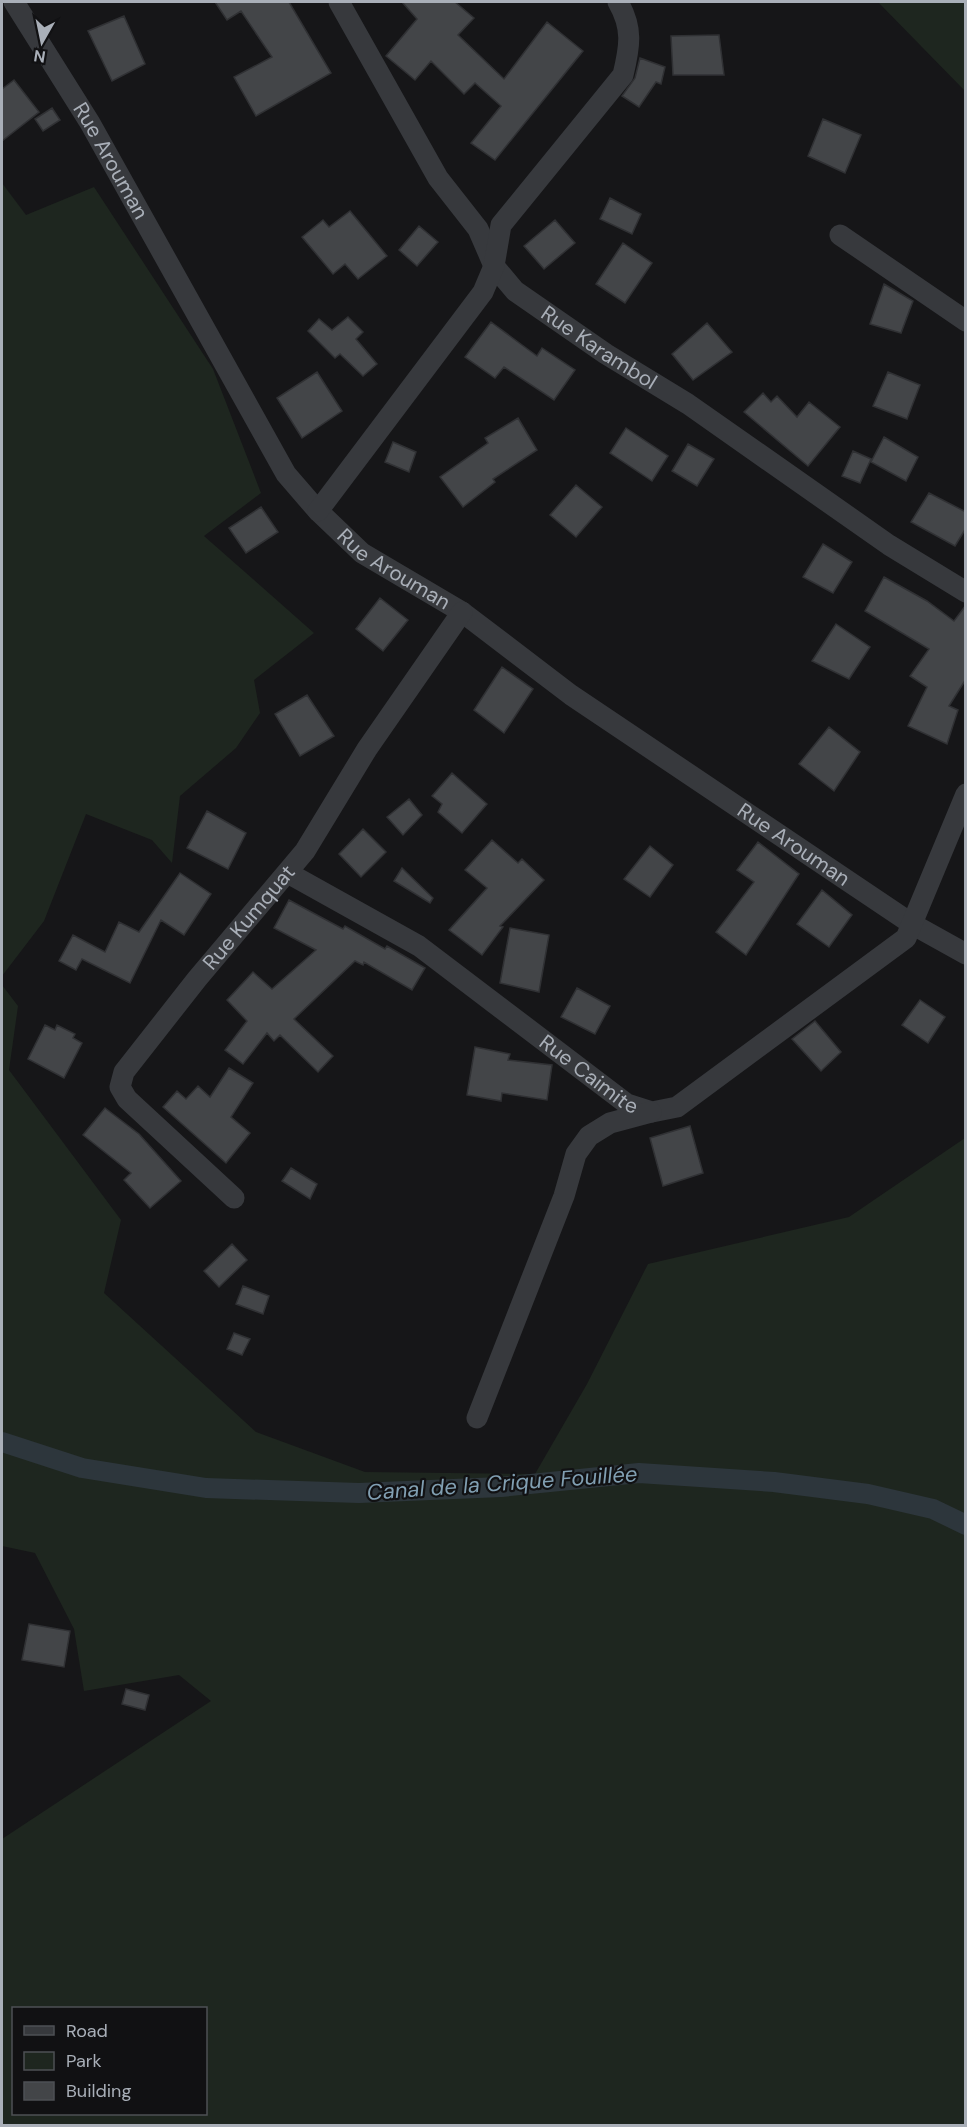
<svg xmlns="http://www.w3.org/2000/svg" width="967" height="2127" font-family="'DM Sans',sans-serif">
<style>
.green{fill:#1e261f;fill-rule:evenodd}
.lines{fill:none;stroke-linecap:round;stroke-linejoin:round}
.canal{stroke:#2d363c;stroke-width:20}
.building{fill:#434548;stroke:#303134;stroke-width:1.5}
.minor{stroke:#37393d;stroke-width:21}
.labels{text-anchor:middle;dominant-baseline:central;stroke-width:4.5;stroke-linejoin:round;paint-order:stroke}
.street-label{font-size:21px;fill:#a9afb8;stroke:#111113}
.water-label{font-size:22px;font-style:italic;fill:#819fb2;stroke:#111113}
</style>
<rect width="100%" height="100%" fill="#161618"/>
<!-- green -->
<path class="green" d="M 878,2 L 965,2 L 965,91 Z
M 2,183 L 26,215 L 94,187 L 213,369 L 261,493 L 204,536 L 314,633 L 254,680 L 260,713 L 236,748 L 180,796 L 172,863 L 152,840 L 86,814 L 44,921 L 2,976 Z
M 2,985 L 18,1006 L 9,1070 L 121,1220 L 104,1293 L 256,1432 L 365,1472 L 535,1474 L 587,1384 L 648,1264 L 849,1217 L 965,1138 L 965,2125 L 2,2125 L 2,1839 L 211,1701 L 179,1675 L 84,1691 L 74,1629 L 35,1553 L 2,1546 ZM 206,2008 L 206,2114 L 14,2114 L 14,2008 Z"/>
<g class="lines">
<!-- canal -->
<path class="canal" d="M 2,1442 L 82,1468 L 206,1488 L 359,1493 L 501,1487 L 639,1473 L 774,1482 L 868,1494 L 933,1509 L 966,1525"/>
</g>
<!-- building -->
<path class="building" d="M 215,2 L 289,2 L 331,73 L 256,116 L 234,77 L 272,57 L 241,11 L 227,20 Z
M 402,2 L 455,2 L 474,18 L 458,35 L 504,79 L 547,22 L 583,51 L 495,160 L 471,143 L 501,106 L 475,83 L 464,94 L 431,61 L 415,80 L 386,56 L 417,19 Z
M 124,16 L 145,64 L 112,81 L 88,31 Z
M 719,35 L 724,75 L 673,75 L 671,36 Z
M 640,58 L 665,67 L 661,84 L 656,82 L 639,107 L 622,96 L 635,78 Z
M 14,80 L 39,112 L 2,141 L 2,89 Z
M 52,108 L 60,120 L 43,131 L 35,119 Z
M 823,119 L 861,135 L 845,173 L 808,156 Z
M 610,198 L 641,214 L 632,234 L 600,219 Z
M 350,211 L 387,256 L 358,279 L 345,264 L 333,274 L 302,237 L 323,220 L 329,227 Z
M 555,220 L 575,243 L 544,269 L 524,246 Z
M 419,226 L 438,242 L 417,266 L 399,250 Z
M 623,243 L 652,263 L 625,303 L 596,284 Z
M 884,284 L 913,301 L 901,333 L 870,324 Z
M 348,317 L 363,332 L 356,339 L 377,364 L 363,376 L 340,354 L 335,358 L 308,331 L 319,319 L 332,330 Z
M 491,322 L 537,356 L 542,348 L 575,370 L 554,400 L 504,367 L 495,378 L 465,357 Z
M 707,323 L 732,352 L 693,380 L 672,354 Z
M 317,372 L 342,411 L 302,438 L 277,398 Z
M 888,372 L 920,385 L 907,419 L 873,406 Z
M 763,393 L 771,402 L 777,396 L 797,417 L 809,402 L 840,427 L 808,466 L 744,412 Z
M 518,418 L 537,450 L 493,479 L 495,482 L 463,507 L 440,477 L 488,443 L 485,438 Z
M 626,428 L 668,456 L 652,481 L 610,453 Z
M 884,437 L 918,457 L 906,481 L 871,462 Z
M 393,442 L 416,452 L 409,472 L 385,462 Z
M 688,444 L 714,459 L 697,486 L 672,471 Z
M 853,451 L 871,459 L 860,483 L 842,476 Z
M 576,485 L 602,507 L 576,537 L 550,515 Z
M 929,493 L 966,512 L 966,528 L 955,546 L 911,522 Z
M 261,507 L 278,532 L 246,553 L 229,528 Z
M 823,544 L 852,562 L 833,593 L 803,577 Z
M 884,577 L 927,601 L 954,621 L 966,605 L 966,679 L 949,706 L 958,710 L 947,744 L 908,726 L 927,687 L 910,676 L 929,649 L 865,611 Z
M 380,598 L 408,620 L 383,651 L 356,629 Z
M 836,624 L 870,647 L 849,679 L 812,661 Z
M 502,667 L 533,689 L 504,733 L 474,710 Z
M 307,695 L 334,736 L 300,756 L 275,714 Z
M 829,727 L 860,752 L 834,791 L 799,764 Z
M 452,773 L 487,804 L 462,833 L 438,812 L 442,804 L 432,796 Z
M 409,799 L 422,815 L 403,835 L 387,817 Z
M 207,811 L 246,833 L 228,869 L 187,848 Z
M 363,829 L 386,852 L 361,877 L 339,854 Z
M 492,840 L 518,863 L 522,859 L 544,880 L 500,926 L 503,927 L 482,955 L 449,930 L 487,888 L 465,870 Z
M 758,842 L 799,874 L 746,955 L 716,932 L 754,882 L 737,870 Z
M 650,846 L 673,865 L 650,897 L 624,879 Z
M 402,868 L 433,898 L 430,903 L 394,881 Z
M 180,873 L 211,894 L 184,935 L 161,920 L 130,983 L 82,959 L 76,970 L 59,961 L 73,935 L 105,952 L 119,922 L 139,932 Z
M 822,890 L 852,915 L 829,947 L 797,924 Z
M 289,900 L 343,929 L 345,926 L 385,949 L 387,946 L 425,968 L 412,990 L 364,962 L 363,965 L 355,961 L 294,1019 L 333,1056 L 318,1072 L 280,1035 L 274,1041 L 267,1033 L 243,1064 L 225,1050 L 247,1021 L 227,1000 L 253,972 L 272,989 L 316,950 L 274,928 Z
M 510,928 L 549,935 L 539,992 L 500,983 Z
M 577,988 L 610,1006 L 595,1034 L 561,1017 Z
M 920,1000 L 945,1017 L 928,1043 L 902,1025 Z
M 815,1021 L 841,1052 L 821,1071 L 792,1039 Z
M 45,1025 L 55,1030 L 57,1025 L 75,1034 L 73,1038 L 82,1043 L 64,1078 L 28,1059 Z
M 475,1047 L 510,1054 L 508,1060 L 552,1065 L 547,1100 L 502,1093 L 501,1101 L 467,1095 Z
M 229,1068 L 253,1083 L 231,1117 L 250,1133 L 226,1163 L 163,1107 L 177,1091 L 186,1099 L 198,1086 L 210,1097 Z
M 105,1108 L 139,1134 L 181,1181 L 150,1208 L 124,1180 L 131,1173 L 83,1135 Z
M 690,1126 L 703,1173 L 663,1186 L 650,1138 Z
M 291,1168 L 317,1184 L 310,1199 L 282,1181 Z
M 232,1244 L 247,1260 L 219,1287 L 204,1271 Z
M 243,1286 L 269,1296 L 263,1314 L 236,1304 Z
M 234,1333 L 250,1339 L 242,1355 L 227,1349 Z
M 29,1624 L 70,1631 L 64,1667 L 22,1660 Z
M 126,1689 L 149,1695 L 145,1710 L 122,1704 Z"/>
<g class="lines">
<!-- minor -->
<g class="minor">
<path id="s1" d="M 14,2 L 90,123 L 286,474 L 318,511 L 362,553 L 462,612 L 571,695 L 912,924 L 966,954"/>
<path id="s2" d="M 339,2 L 438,178 L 478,229 L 494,266 L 515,291 L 606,354 L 688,404 L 889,545 L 966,592"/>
<path d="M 840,235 L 966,321"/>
<path d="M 318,511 L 483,292 L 494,266 L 501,225 L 623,75 C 630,46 633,28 618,2"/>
<path id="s3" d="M 288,873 L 419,946 L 627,1104 L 652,1112 L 677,1107 L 906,938 L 966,794"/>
<path id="s4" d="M 234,1198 L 127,1099 L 120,1087 L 124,1072 L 197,979 L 305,851 L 367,749 L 462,612"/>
<path d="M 477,1418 L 564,1196 L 576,1154 L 589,1136 L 610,1123 L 651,1112"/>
</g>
</g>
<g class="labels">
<!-- street labels -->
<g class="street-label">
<text stroke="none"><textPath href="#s1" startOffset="186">Rue Arouman</textPath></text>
<text stroke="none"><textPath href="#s2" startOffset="441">Rue Karambol</textPath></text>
<text stroke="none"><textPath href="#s1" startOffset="690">Rue Arouman</textPath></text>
<text stroke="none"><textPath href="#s1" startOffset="1176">Rue Arouman</textPath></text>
<text stroke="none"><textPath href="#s4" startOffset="374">Rue Kumquat</textPath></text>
<text stroke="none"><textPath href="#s3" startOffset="363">Rue Caimite</textPath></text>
</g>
<!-- water labels -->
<g class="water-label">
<text transform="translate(502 1483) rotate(-4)">Canal de la Crique Fouillée</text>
</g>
</g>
<!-- border -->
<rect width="967" height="2127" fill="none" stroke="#a9afb8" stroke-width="6"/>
<!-- legend -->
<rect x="12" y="2007" width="195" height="108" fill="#111113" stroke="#4e5055" stroke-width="1.5"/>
<rect x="24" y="2026" width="30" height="9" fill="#37393d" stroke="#4e5055" stroke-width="1.5"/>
<text x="66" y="2037" font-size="18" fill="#a9afb8">Road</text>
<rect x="24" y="2052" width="30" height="18" fill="#1e261f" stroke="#4e5055" stroke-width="1.5"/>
<text x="66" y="2067" font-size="18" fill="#a9afb8">Park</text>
<rect x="24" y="2082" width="30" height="18" fill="#434548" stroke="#4e5055" stroke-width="1.5"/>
<text x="66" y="2097" font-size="18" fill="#a9afb8">Building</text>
<!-- north arrow -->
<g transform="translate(42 42) rotate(189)" stroke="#111113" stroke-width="4.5" paint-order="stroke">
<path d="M0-4.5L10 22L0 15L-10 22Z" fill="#a9afb8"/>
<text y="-9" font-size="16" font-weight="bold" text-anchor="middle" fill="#a9afb8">N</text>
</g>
</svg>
